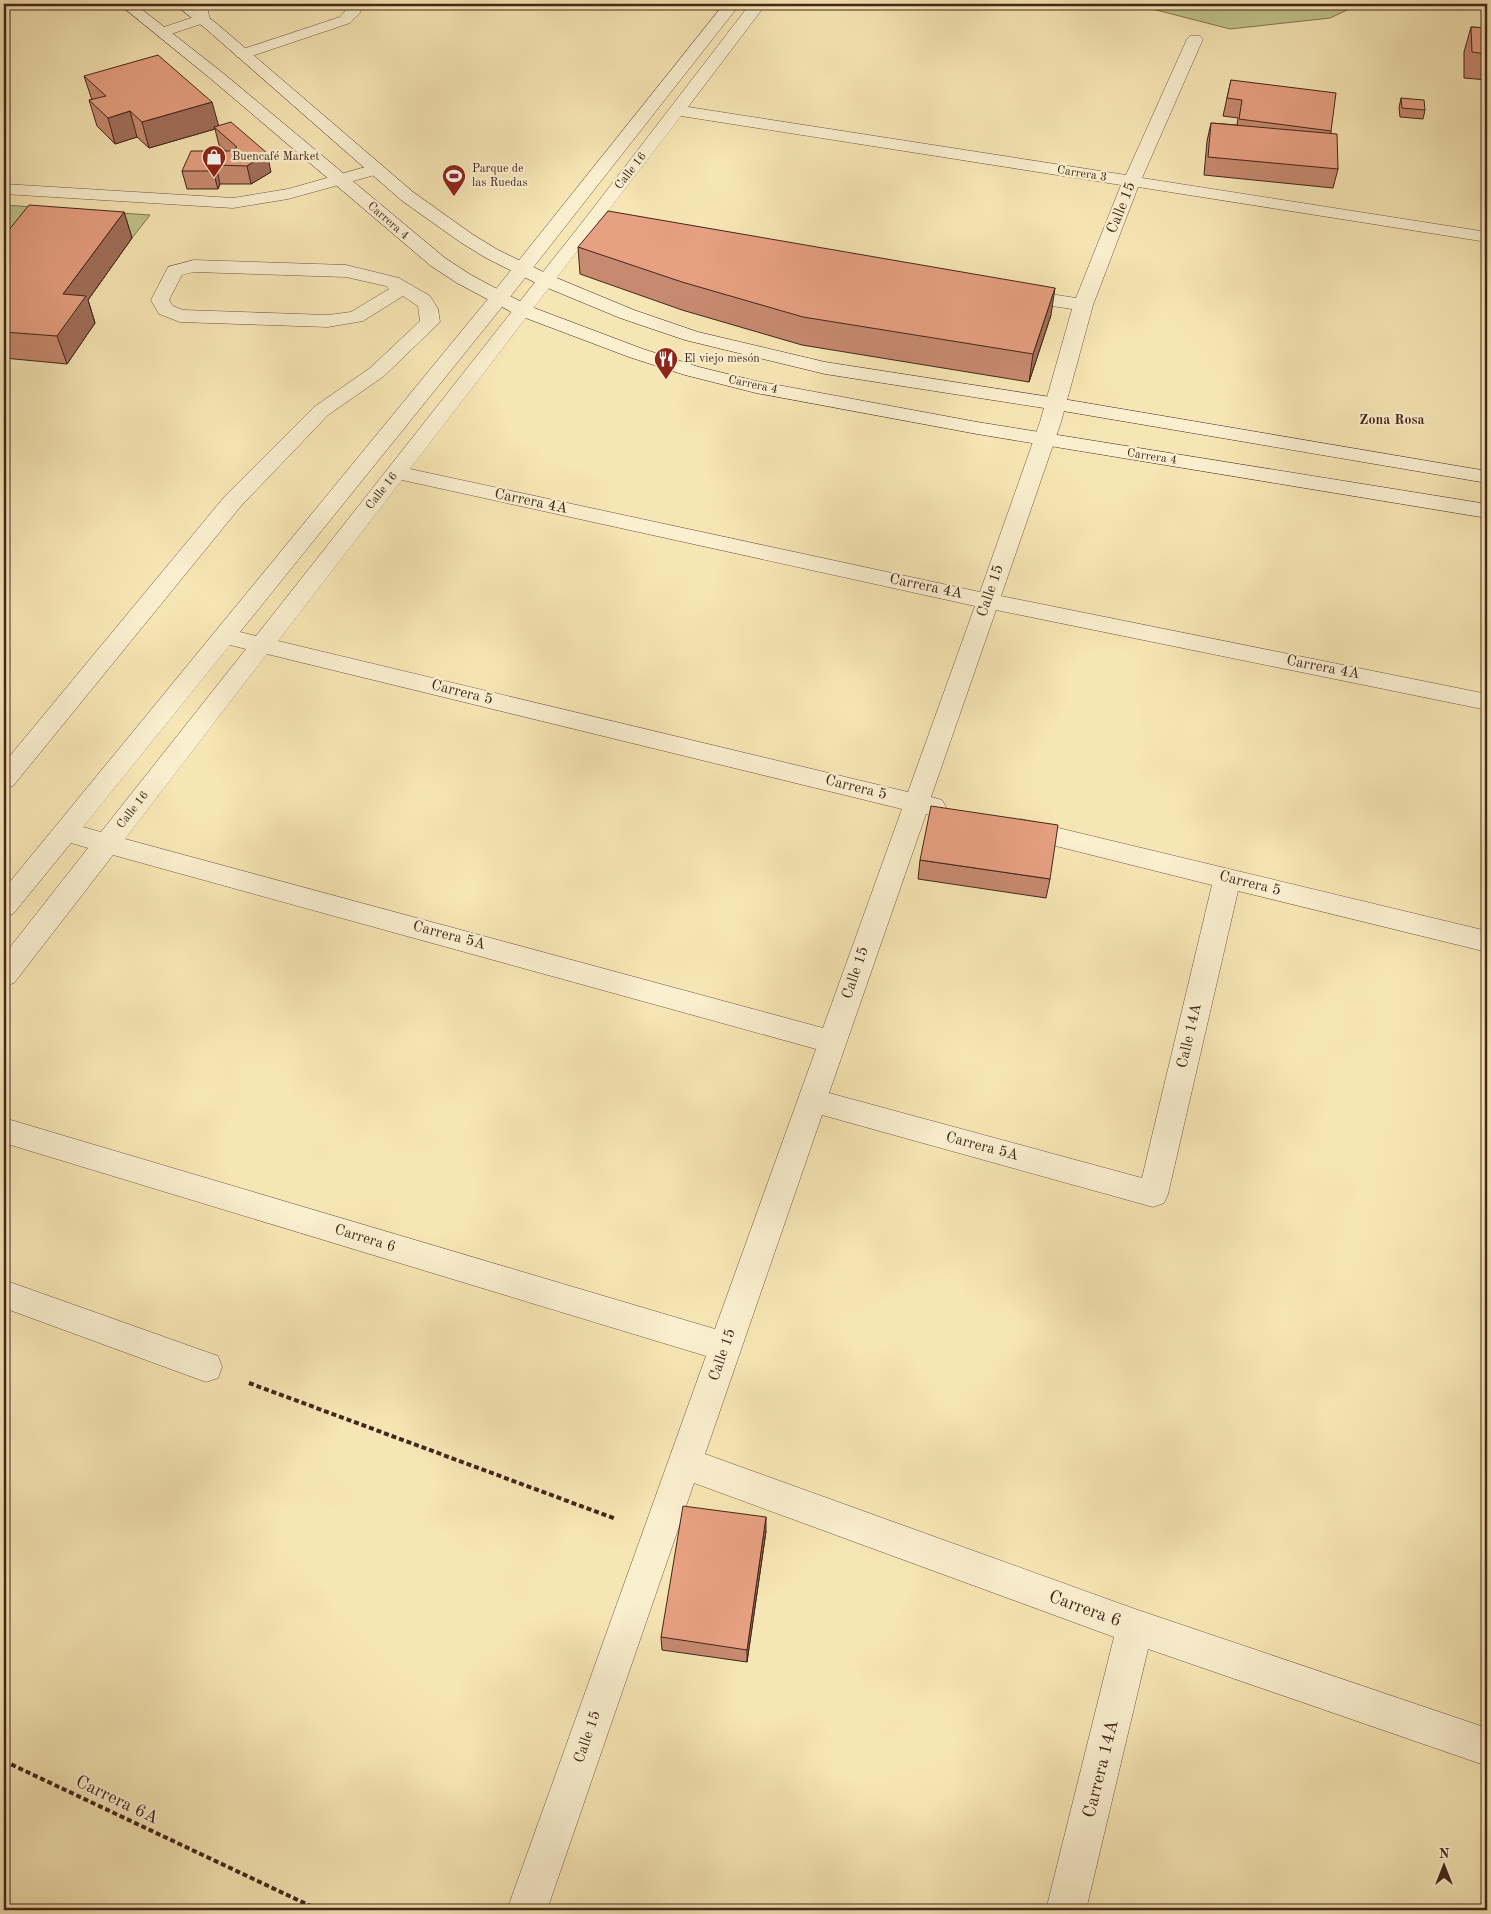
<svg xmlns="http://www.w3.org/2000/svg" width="1491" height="1914" font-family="'Old Standard TT',serif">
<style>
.green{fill:#c0c48b;stroke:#827553}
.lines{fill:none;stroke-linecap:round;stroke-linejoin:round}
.service-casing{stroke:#705642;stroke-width:1}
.minor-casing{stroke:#705642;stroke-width:1}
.secondary-casing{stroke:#43261b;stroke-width:1}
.path{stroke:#43261b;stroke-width:4;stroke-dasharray:5 3;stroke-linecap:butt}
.service{fill:#faefcf;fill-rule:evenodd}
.minor{fill:#faefcf;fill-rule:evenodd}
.secondary{fill:#faefcf;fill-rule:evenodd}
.wall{fill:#c78a70;stroke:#43261b}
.shaded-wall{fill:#a2705b;stroke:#43261b}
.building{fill:#e7a082;stroke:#43261b}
.labels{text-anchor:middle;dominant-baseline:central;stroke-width:4.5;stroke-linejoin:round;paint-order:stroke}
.far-poi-label{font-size:12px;fill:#43261b;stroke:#faefcf;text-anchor:start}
.far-street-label{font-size:12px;fill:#43261b;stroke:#faefcf}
.far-neighbourhood-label{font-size:14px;font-weight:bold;fill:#43261b;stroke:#faefcf}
.street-label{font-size:15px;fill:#43261b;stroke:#faefcf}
.near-street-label{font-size:18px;fill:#43261b;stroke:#faefcf}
</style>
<rect width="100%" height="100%" fill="#f7e6b5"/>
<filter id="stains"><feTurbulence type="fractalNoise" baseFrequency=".004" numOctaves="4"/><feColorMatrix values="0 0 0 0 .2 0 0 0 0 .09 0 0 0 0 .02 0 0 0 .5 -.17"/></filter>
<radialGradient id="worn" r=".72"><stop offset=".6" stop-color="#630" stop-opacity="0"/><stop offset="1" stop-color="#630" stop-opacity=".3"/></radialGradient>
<!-- green -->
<path class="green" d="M 1133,4 L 1360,4 L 1330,18 L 1230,29 Z
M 4,205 L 150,215 L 132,238 L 4,275 Z"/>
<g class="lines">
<!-- service casing -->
<g class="service-casing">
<path id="service" d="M 192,4 L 206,4 L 210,19 L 207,22 L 168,35 L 158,35 L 155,32 L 158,29 L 194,17 Z
M 342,4 L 356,4 L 361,12 L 350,23 L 249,57 L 237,57 L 235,54 L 237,51 L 340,17 L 345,11 Z
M 376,164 L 382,165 L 385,169 L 382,173 L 288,199 L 233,208 L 4,194 L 4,184 L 233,198 L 288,189 Z
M 194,260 L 346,265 L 399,278 L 430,296 L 438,309 L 440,322 L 384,376 L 328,415 L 241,506 L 13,786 L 4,789 L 4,763 L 225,496 L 314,407 L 370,368 L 420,321 L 418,306 L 403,296 L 363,321 L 328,327 L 180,322 L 159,314 L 151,300 L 166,271 L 168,267 ZM 194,272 L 346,277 L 386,286 L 389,289 L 351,312 L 328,315 L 183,310 L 173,306 L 169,300 L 182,275 Z"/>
</g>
<!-- minor casing -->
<g class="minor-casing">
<path id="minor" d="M 724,4 L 740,4 L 506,302 L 240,632 L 256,636 L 584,220 L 750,4 L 766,4 L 688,107 L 1126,175 L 1187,39 L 1190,36 L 1200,36 L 1203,39 L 1142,178 L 1487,232 L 1487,242 L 1138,187 L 1093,305 L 1061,422 L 1001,596 L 1487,694 L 1487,710 L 996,610 L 931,797 L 942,800 L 946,807 L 942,814 L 933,816 L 926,814 L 829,1093 L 1142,1178 L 1212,885 L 1012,835 L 1008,828 L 1012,821 L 1021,819 L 1487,931 L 1487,952 L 1238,891 L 1168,1194 L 1164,1203 L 1153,1207 L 822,1115 L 705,1454 L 1135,1609 L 1487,1728 L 1487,1766 L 1148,1649 L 1086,1910 L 1046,1910 L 1114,1637 L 694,1483 L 547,1910 L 507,1910 L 706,1356 L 4,1143 L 4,1118 L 715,1329 L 816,1049 L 113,855 L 14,983 L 4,986 L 4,955 L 88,848 L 71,843 L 13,914 L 4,917 L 4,889 L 492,294 ZM 681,116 L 1121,185 L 1076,298 L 1018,289 L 1011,291 L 1009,295 L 1011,299 L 1018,301 L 1072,309 L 1040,422 L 980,592 L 410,469 ZM 402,480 L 975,606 L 908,792 L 278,641 ZM 230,645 L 246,649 L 101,832 L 83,827 ZM 267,654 L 902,809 L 823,1028 L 125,839 Z
M 4,1280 L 218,1356 L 222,1367 L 218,1378 L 206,1382 L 4,1308 Z"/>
</g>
<!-- secondary casing -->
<g class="secondary-casing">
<path id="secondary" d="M 119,4 L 135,4 L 223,73 L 445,258 L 471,275 L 529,306 L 643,349 L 699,367 L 756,381 L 977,422 L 1487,504 L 1487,518 L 977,434 L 756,393 L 685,375 L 629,357 L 515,314 L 457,283 L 431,266 L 211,79 Z
M 174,4 L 190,4 L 216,23 L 413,192 L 472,234 L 498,250 L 552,276 L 634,310 L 698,332 L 825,362 L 1057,398 L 1487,471 L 1487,483 L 1057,410 L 825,374 L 685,340 L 620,318 L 538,284 L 486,258 L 460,242 L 401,200 L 206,29 Z"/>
</g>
<!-- path -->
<path class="path" d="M 249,1383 L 616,1519
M 4,1761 L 319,1910"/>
<!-- service -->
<use href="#service" class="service"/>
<!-- minor -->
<use href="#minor" class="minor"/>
<!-- secondary -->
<use href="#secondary" class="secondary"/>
</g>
<!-- wall -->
<path class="wall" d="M 1471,27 L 1487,28 L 1487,80 L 1464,78 L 1464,52 Z
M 84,76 L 218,126 L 271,172 L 251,184 L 220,184 L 218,189 L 187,189 L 182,171 L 226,151 L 219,145 L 215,129 L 149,148 L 137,137 L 115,144 L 97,126 L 89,100 L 92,100 Z
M 1231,80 L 1331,131 L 1331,134 L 1338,169 L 1333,188 L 1204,175 L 1207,141 L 1211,123 L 1237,125 L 1238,118 L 1223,116 Z
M 1401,98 L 1425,110 L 1423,119 L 1400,117 L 1399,108 Z
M 1487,126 L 1487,139 L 1486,132 Z
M 124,212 L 132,238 L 88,300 L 95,323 L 67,364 L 4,358 L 4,236 Z
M 578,247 L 1051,315 L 1029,382 L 802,345 L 682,310 L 580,274 Z
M 920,860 L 1050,879 L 1046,898 L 918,879 Z
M 766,1531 L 747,1662 L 662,1650 L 661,1637 Z"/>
<!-- shaded-wall -->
<path class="shaded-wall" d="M 212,102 L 219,127 L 214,127 L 215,129 L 149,148 L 142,122 Z
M 130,111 L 137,137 L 115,144 L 108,118 Z
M 267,153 L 271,172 L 251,184 L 247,166 Z
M 216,165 L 220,184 L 218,189 L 213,171 Z
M 124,212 L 132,238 L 88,300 L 95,323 L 67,364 L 57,336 L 63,294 Z
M 1055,288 L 1051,315 L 1029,382 L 1033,354 Z
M 766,1517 L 766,1531 L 747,1662 L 747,1650 Z"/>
<!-- building -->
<path class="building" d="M 1471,27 L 1487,28 L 1487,54 L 1472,52 Z
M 158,55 L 212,102 L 142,122 L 130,111 L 108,118 L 89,100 L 106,96 L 84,76 Z
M 1231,80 L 1336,93 L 1331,131 L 1239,119 L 1242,100 L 1227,98 Z
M 1401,98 L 1424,100 L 1425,110 L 1402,108 Z
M 231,122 L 267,153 L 247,166 L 216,165 L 213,171 L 182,171 L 191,151 L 231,151 L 237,147 L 214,127 Z
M 1211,123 L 1337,134 L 1338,169 L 1208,157 Z
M 29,205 L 124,212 L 63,294 L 86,296 L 57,336 L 4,332 L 4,236 Z
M 608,211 L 1055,288 L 1033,354 L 803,317 L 682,282 L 578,247 Z
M 931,806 L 1058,825 L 1050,879 L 920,860 Z
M 683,1506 L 766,1517 L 747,1650 L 661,1637 Z"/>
<!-- icons -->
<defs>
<g id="shop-pin" transform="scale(1.25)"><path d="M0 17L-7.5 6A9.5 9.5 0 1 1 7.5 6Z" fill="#8f2418" stroke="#faefcf"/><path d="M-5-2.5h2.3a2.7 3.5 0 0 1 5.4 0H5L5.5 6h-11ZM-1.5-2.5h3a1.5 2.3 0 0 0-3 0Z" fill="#fff"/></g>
<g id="stadium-pin" transform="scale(1.25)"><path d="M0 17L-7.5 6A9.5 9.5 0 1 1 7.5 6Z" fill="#8f2418" stroke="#faefcf"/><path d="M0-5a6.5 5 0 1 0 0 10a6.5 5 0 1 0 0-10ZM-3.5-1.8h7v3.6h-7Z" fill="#fff"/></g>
<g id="restaurant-pin" transform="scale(1.25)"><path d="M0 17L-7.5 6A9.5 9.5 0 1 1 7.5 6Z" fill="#8f2418" stroke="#faefcf"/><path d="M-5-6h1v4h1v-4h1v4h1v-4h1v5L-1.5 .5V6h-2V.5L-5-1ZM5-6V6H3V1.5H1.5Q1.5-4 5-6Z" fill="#fff"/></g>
</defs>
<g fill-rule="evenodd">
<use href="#shop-pin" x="214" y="157"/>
<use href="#stadium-pin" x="454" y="176"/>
<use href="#restaurant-pin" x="666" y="359"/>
</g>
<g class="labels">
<!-- far-poi labels -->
<g class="far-poi-label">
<text x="232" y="157">Buencafé Market</text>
<text x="472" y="169">Parque de<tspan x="472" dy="14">las Ruedas</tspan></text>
<text x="684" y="359">El viejo mesón</text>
</g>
<!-- far-street labels -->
<g class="far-street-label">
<text transform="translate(631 171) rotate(-52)">Calle 16</text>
<text transform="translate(1082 174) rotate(9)">Carrera 3</text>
<text transform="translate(388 221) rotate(41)">Carrera 4</text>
<text transform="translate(753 385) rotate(12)">Carrera 4</text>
<text transform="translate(1152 457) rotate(9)">Carrera 4</text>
<text transform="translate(382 491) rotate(-52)">Calle 16</text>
<text transform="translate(133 810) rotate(-52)">Calle 16</text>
</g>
<!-- far-neighbourhood labels -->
<g class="far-neighbourhood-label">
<text x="1392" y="420">Zona Rosa</text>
</g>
<!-- street labels -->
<g class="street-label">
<text transform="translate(1122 208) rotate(-68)">Calle 15</text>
<text transform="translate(531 502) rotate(12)">Carrera 4A</text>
<text transform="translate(926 587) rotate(12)">Carrera 4A</text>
<text transform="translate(991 591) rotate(-71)">Calle 15</text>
<text transform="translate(1323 668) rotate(11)">Carrera 4A</text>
<text transform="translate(462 693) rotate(14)">Carrera 5</text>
<text transform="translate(856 788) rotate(14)">Carrera 5</text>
<text transform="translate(1250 884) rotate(14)">Carrera 5</text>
<text transform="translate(449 936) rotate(15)">Carrera 5A</text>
<text transform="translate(856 973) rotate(-71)">Calle 15</text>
<text transform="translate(1190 1036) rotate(-77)">Calle 14A</text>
<text transform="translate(982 1147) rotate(15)">Carrera 5A</text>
<text transform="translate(365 1239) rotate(17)">Carrera 6</text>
<text transform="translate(723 1355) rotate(-71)">Calle 15</text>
<text transform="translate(588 1737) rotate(-71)">Calle 15</text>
</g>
<!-- near-street labels -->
<g class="near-street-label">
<text transform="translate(1085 1609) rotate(20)">Carrera 6</text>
<text transform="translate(1101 1769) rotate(-76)">Carrera 14A</text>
<text transform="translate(117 1800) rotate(26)">Carrera 6A</text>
</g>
</g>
<!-- margin -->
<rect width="1491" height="1914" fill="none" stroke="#f7e6b5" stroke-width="20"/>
<rect x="5" y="5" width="1481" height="1904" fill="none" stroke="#43261b" stroke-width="2.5"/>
<rect x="10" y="10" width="1471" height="1894" fill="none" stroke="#43261b"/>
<!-- north arrow -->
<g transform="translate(1444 1866)" stroke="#faefcf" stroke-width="4" paint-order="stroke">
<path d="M0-4L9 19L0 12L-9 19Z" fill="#43261b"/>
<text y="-8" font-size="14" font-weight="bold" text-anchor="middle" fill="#43261b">N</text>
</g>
<rect width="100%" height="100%" filter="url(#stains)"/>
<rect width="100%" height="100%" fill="url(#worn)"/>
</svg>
